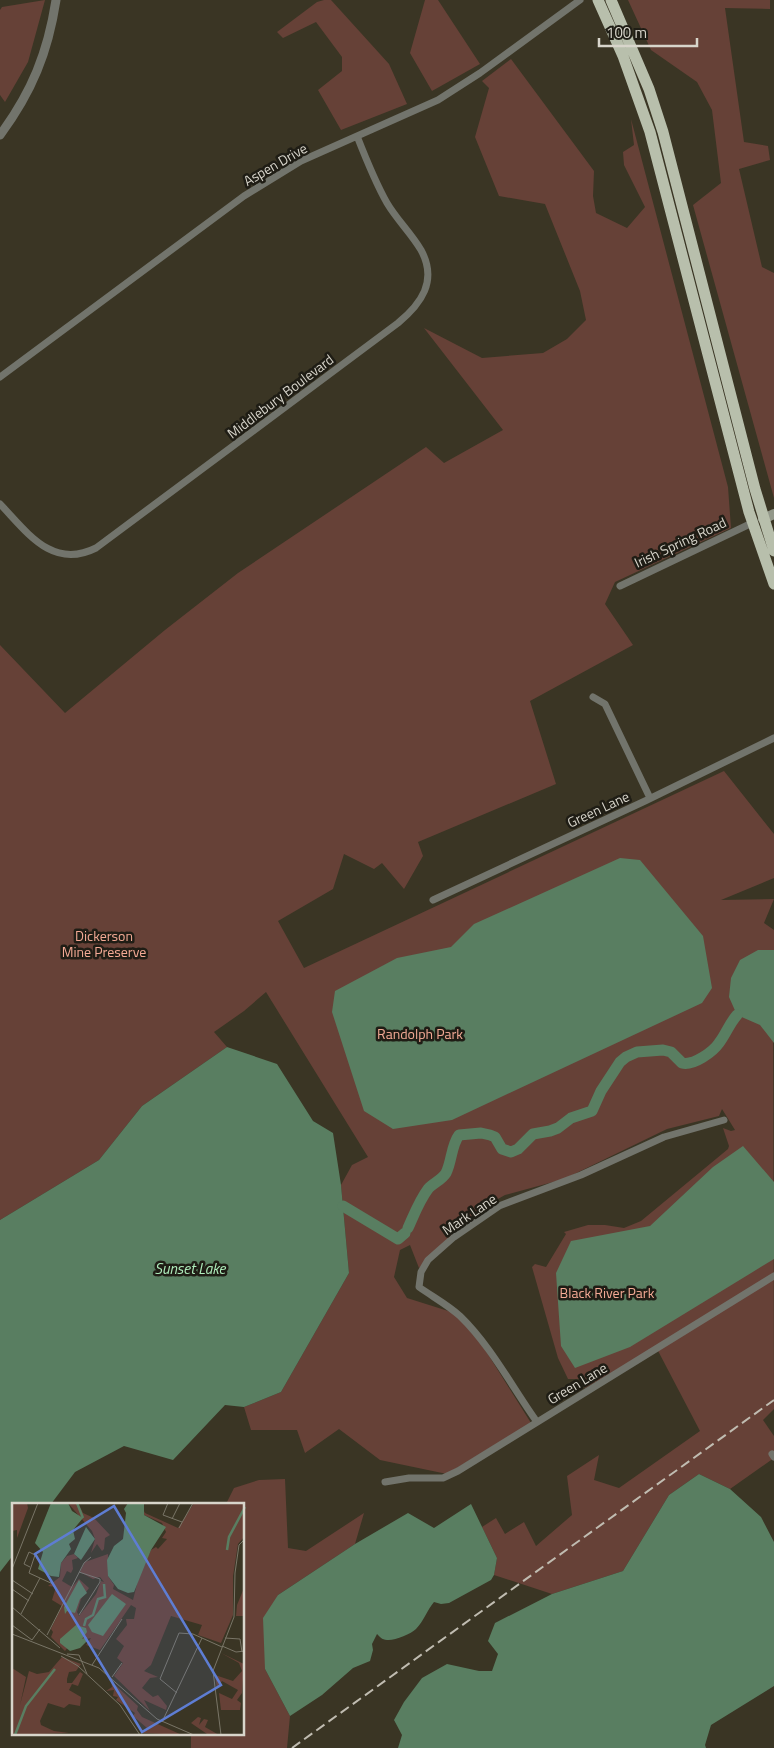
<svg xmlns="http://www.w3.org/2000/svg" width="774" height="1748" font-family="'Titillium Web',sans-serif">
<style>
.green{fill:#664137}
.water{fill:#597e61}
.lines{fill:none;stroke-linecap:round;stroke-linejoin:round}
.river{stroke:#597e61;stroke-width:11}
.minor{stroke:#72746c;stroke-width:7}
.tertiary{stroke:#72746c;stroke-width:9}
.secondary{stroke:#93988a;stroke-width:10}
.trunk{stroke:#b8bfac;stroke-width:11}
.rail{stroke:#c0bcb1;stroke-width:2;stroke-dasharray:10 5;stroke-linecap:butt}
.labels{text-anchor:middle;dominant-baseline:central;stroke-width:5;stroke-linejoin:round;paint-order:stroke}
.street-label{font-size:14px;fill:#d8d5cb;stroke:#1f1d15}
.park-label{font-size:14px;fill:#f4aa95;stroke:#1f1d15}
.water-label{font-size:15px;font-style:italic;fill:#afedbc;stroke:#1f1d15}
.inset-river{fill:none;stroke:#597e61;stroke-width:2.5}
.inset-road{fill:none;stroke:#797567;stroke-width:1}
.view{fill:#5e7dd3;fill-opacity:0.15;stroke:#5e7dd3;stroke-width:2.5}
.inset-edge{fill:none;stroke:#d8d5cb;stroke-width:2.5}
</style>
<rect width="100%" height="100%" fill="#3a3524"/>
<!-- green -->
<path class="green" d="M 45,0 L 28,62 L 5,102 L 0,95 L 0,10 L 2,7 Z
M 324,0 L 331,0 L 389,64 L 407,104 L 341,130 L 318,90 L 342,71 L 342,57 L 316,22 L 283,38 L 277,32 L 317,2 Z
M 425,0 L 438,0 L 480,64 L 432,91 L 410,53 Z
M 628,0 L 770,0 L 770,9 L 725,8 L 744,142 L 768,146 L 770,160 L 739,169 L 762,267 L 774,273 L 774,498 L 693,205 L 721,183 L 712,110 L 697,82 L 651,50 Z
M 511,59 L 594,171 L 593,196 L 596,213 L 627,228 L 645,207 L 624,165 L 623,152 L 634,145 L 631,119 L 728,487 L 731,528 L 615,582 L 605,604 L 633,645 L 530,701 L 556,784 L 418,842 L 423,856 L 404,889 L 382,863 L 374,869 L 344,854 L 333,889 L 278,921 L 304,968 L 724,771 L 774,834 L 774,878 L 721,900 L 774,899 L 764,923 L 774,930 L 774,950 L 773,950 L 774,1409 L 763,1420 L 774,1436 L 774,1458 L 730,1489 L 699,1474 L 669,1495 L 623,1571 L 552,1594 L 494,1575 L 497,1558 L 482,1527 L 496,1518 L 505,1534 L 524,1522 L 536,1546 L 572,1515 L 567,1476 L 599,1455 L 594,1480 L 619,1488 L 700,1431 L 656,1347 L 585,1388 L 580,1379 L 568,1379 L 558,1358 L 532,1267 L 535,1264 L 546,1267 L 566,1234 L 564,1232 L 588,1225 L 605,1225 L 624,1228 L 641,1221 L 728,1149 L 729,1146 L 723,1128 L 731,1131 L 735,1130 L 722,1109 L 719,1116 L 667,1129 L 564,1179 L 505,1195 L 487,1205 L 474,1215 L 419,1268 L 410,1245 L 400,1250 L 394,1277 L 407,1298 L 464,1316 L 531,1423 L 447,1474 L 380,1460 L 339,1429 L 305,1453 L 297,1430 L 251,1430 L 244,1407 L 281,1392 L 349,1273 L 341,1185 L 352,1165 L 368,1157 L 266,992 L 244,1011 L 214,1032 L 227,1047 L 142,1106 L 99,1160 L 0,1220 L 0,645 L 65,713 L 165,630 L 238,573 L 426,447 L 444,463 L 503,430 L 424,328 L 482,358 L 543,353 L 567,339 L 586,320 L 580,291 L 545,204 L 499,196 L 475,137 L 489,88 L 482,81 Z
M 285,1479 L 288,1548 L 306,1551 L 364,1513 L 355,1544 L 278,1595 L 265,1669 L 290,1716 L 287,1748 L 191,1748 L 191,1734 L 244,1734 L 244,1504 L 226,1504 L 234,1488 L 259,1480 Z"/>
<!-- water -->
<path class="water" d="M 620,858 L 640,860 L 703,936 L 712,988 L 702,1003 L 452,1120 L 393,1129 L 364,1111 L 332,1012 L 335,991 L 397,958 L 451,947 L 474,924 Z
M 758,950 L 774,950 L 774,1043 L 760,1025 L 737,1015 L 729,997 L 731,978 L 740,960 Z
M 227,1047 L 277,1064 L 313,1121 L 333,1133 L 341,1185 L 349,1273 L 281,1392 L 244,1407 L 225,1405 L 173,1460 L 124,1446 L 75,1472 L 51,1504 L 14,1504 L 14,1554 L 0,1572 L 0,1220 L 99,1160 L 142,1106 Z
M 743,1146 L 774,1182 L 774,1259 L 630,1347 L 575,1368 L 561,1346 L 556,1273 L 571,1241 L 650,1226 L 713,1167 Z
M 699,1474 L 730,1489 L 761,1517 L 774,1542 L 774,1686 L 711,1725 L 705,1745 L 706,1748 L 398,1748 L 402,1735 L 394,1720 L 404,1702 L 422,1678 L 447,1664 L 479,1671 L 492,1671 L 498,1654 L 488,1641 L 495,1623 L 552,1594 L 623,1571 L 669,1495 Z
M 471,1504 L 497,1558 L 494,1575 L 491,1580 L 449,1603 L 441,1604 L 434,1602 C 427,1610 424,1621 416,1629 C 411,1634 394,1641 387,1640 C 382,1640 379,1636 377,1634 L 372,1644 L 373,1650 L 370,1661 L 353,1668 L 322,1695 L 290,1716 L 265,1669 L 263,1618 L 278,1595 L 355,1544 L 408,1513 L 434,1528 Z"/>
<g class="lines">
<!-- river -->
<path class="river" d="M 343,1206 L 398,1239 L 405,1233
M 408,1228 C 414,1215 419,1201 428,1189 C 433,1183 442,1180 446,1173 C 452,1161 451,1146 459,1135 L 481,1133 L 490,1135 L 495,1137 L 502,1149 L 511,1152 L 518,1149 L 533,1134 L 550,1131 L 558,1128 L 571,1118 L 592,1111 L 601,1091 L 620,1062 L 626,1057 L 637,1052 L 663,1050 L 671,1052 L 682,1063 C 693,1066 713,1052 719,1043 C 726,1034 729,1024 737,1015"/>
<!-- minor -->
<path class="minor" d="M 0,377 L 244,196 L 301,161 L 438,100 L 480,73 L 580,0
M 0,504 C 27,532 52,570 96,548 L 398,323 C 421,304 438,281 421,250 C 411,233 397,220 387,203 C 375,182 366,159 357,136
M 620,586 L 752,523
M 593,697 L 605,704 L 650,798
M 433,900 L 645,801 L 774,738
M 537,1422 C 512,1387 491,1346 460,1316 C 448,1305 433,1297 419,1287 L 421,1272 L 428,1260 L 454,1237 L 499,1206 L 581,1175 L 664,1137 L 724,1120
M 772,1454 L 774,1457
M 385,1482 L 409,1478 L 443,1478 L 458,1471 L 774,1276"/>
<!-- tertiary -->
<path class="tertiary" d="M 0,135 C 32,92 48,52 56,0"/>
<!-- secondary -->
<path class="secondary" d="M 763,519 L 774,514"/>
<!-- trunk -->
<path class="trunk" d="M 598,0 L 623,56 L 650,132 L 749,512 L 774,584
M 611,0 L 649,89 L 663,132 L 755,489 L 774,551"/>
<!-- rail -->
<path class="rail" d="M 292,1748 L 774,1400"/>
</g>
<g class="labels">
<!-- street labels -->
<g class="street-label">
<text transform="translate(275 164) rotate(-30)">Aspen Drive</text>
<text transform="translate(280 396) rotate(-37)">Middlebury Boulevard</text>
<text transform="translate(680 542) rotate(-25)">Irish Spring Road</text>
<text transform="translate(598 809) rotate(-25)">Green Lane</text>
<text transform="translate(469 1214) rotate(-34)">Mark Lane</text>
<text transform="translate(577 1383) rotate(-31)">Green Lane</text>
</g>
<!-- park labels -->
<g class="park-label">
<text x="104" y="935">Dickerson<tspan x="104" dy="16">Mine Preserve</tspan></text>
<text x="420" y="1033">Randolph Park</text>
<text x="607" y="1292">Black River Park</text>
</g>
<!-- water labels -->
<g class="water-label">
<text x="190" y="1268">Sunset Lake</text>
</g>
</g>
<!-- overview -->
<g transform="translate(12 1503)">
<rect width="232" height="232" fill="#3a3524"/>
<path d="M 0,0 L 15,0 L 16,5 L 5,35 L 5,27 L 0,28 ZM 56,0 L 66,0 L 71,10 L 82,15 L 98,32 L 93,35 L 92,46 L 90,48 L 85,41 L 79,50 L 83,36 L 80,28 ZM 182,0 L 232,0 L 232,34 L 226,41 L 221,73 L 221,112 L 209,140 L 186,132 L 190,122 L 159,113 L 139,162 L 132,168 L 146,174 L 138,175 L 130,185 L 141,194 L 146,192 L 155,203 L 154,207 L 132,197 L 138,208 L 102,173 L 111,160 L 105,155 L 112,143 L 104,136 L 115,122 L 114,116 L 122,116 L 124,105 L 119,102 L 88,147 L 74,142 L 79,135 L 70,137 L 71,124 L 53,148 L 39,134 L 41,129 L 39,126 L 50,103 L 40,97 L 44,84 L 36,83 L 48,74 L 49,60 L 55,53 L 62,51 L 66,55 L 60,57 L 61,66 L 59,70 L 55,68 L 50,78 L 60,84 L 67,76 L 77,85 L 69,96 L 65,109 L 67,113 L 84,91 L 89,78 L 92,79 L 88,74 L 81,76 L 68,69 L 73,59 L 96,51 L 96,73 L 102,82 L 101,86 L 121,97 L 128,69 L 139,47 L 144,44 L 146,46 L 155,36 L 150,35 L 154,29 L 150,20 L 132,12 L 131,6 L 133,10 L 166,25 ZM 232,85 L 232,113 L 224,113 L 225,102 ZM 209,150 L 232,161 L 230,190 L 225,197 L 229,200 L 228,207 L 209,207 L 207,190 L 220,196 L 226,187 L 210,178 L 205,185 L 203,172 L 221,178 L 230,168 L 227,160 ZM 50,154 L 69,161 L 64,168 L 57,169 L 55,176 L 55,180 L 60,180 L 68,169 L 71,171 L 66,183 L 60,181 L 57,187 L 69,194 L 68,203 L 57,201 L 52,205 L 36,200 L 28,218 L 29,222 L 42,228 L 57,230 L 0,232 L 0,165 L 14,174 L 8,202 L 17,168 L 25,171 L 37,169 ZM 99,178 L 126,203 L 125,207 L 130,214 L 170,232 L 131,230 L 135,225 L 121,213 L 123,210 L 104,197 L 106,194 L 101,193 L 102,187 L 94,188 L 100,184 ZM 186,214 L 189,215 L 187,222 L 192,216 L 196,217 L 193,224 L 207,232 L 195,231 L 179,220 Z" fill="#664137"/>
<path d="M 39,0 L 56,0 L 60,8 L 71,15 L 61,27 L 63,36 L 57,41 L 59,46 L 49,60 L 47,74 L 39,73 L 26,66 L 31,49 L 23,40 ZM 116,0 L 132,0 L 132,12 L 154,24 L 139,47 L 122,89 L 116,90 L 106,86 L 96,73 L 95,57 L 102,43 L 111,36 L 114,10 L 112,6 ZM 74,24 L 83,36 L 69,57 L 62,51 ZM 67,77 L 75,90 L 68,96 L 63,110 L 55,108 L 53,111 L 52,104 ZM 100,91 L 114,101 L 91,133 L 80,129 L 76,122 ZM 64,122 L 74,125 L 75,129 L 70,136 L 75,134 L 75,138 L 68,145 L 58,148 L 48,140 L 48,136 Z" fill="#597e61"/>
<path class="inset-river" d="M 65,0 L 71,15M 215,47 L 217,34 L 233,4M 72,123 L 74,116 L 81,112 L 86,96 L 93,94 L 92,81M 3,232 L 14,203 L 43,166"/>
<path class="inset-road" d="M 156,0 L 151,12 L 170,19M 160,16 L 168,0M 167,25 L 181,0M 18,64 L 12,61 L 17,49 L 23,52 L 17,70 L 41,81M 0,66 L 26,0M 0,77 L 21,91M 0,86 L 17,98M 0,104 L 48,145M 9,111 L 28,75M 67,112 L 88,79 L 88,76 L 67,69M 0,122 L 20,137 L 28,126M 0,131 L 87,165 L 145,216 L 182,232M 35,132 L 72,60 L 79,54M 213,135 L 228,136 L 230,149M 210,143 L 224,149 L 233,148M 55,151 L 67,152 L 75,171M 49,153 L 66,163 L 108,202 L 128,232M 80,162 L 110,116M 100,174 L 110,160M 165,190 L 148,176 L 167,130 L 181,131 L 210,144M 150,219 L 190,135M 209,232 L 201,168 L 222,114 L 223,70 L 227,42 L 233,36"/>
<path class="view" d="M 102,3 L 209,182 L 130,229 L 23,51 Z"/>
<rect width="232" height="232" class="inset-edge"/>
</g>
<!-- scale -->
<path d="M599 38v8h98v-8" fill="none" stroke="#d8d5cb" stroke-width="2.5"/>
<text x="606" y="38" font-size="15" fill="#d8d5cb" stroke="#1f1d15" stroke-width="4" paint-order="stroke">100 m</text>
</svg>
